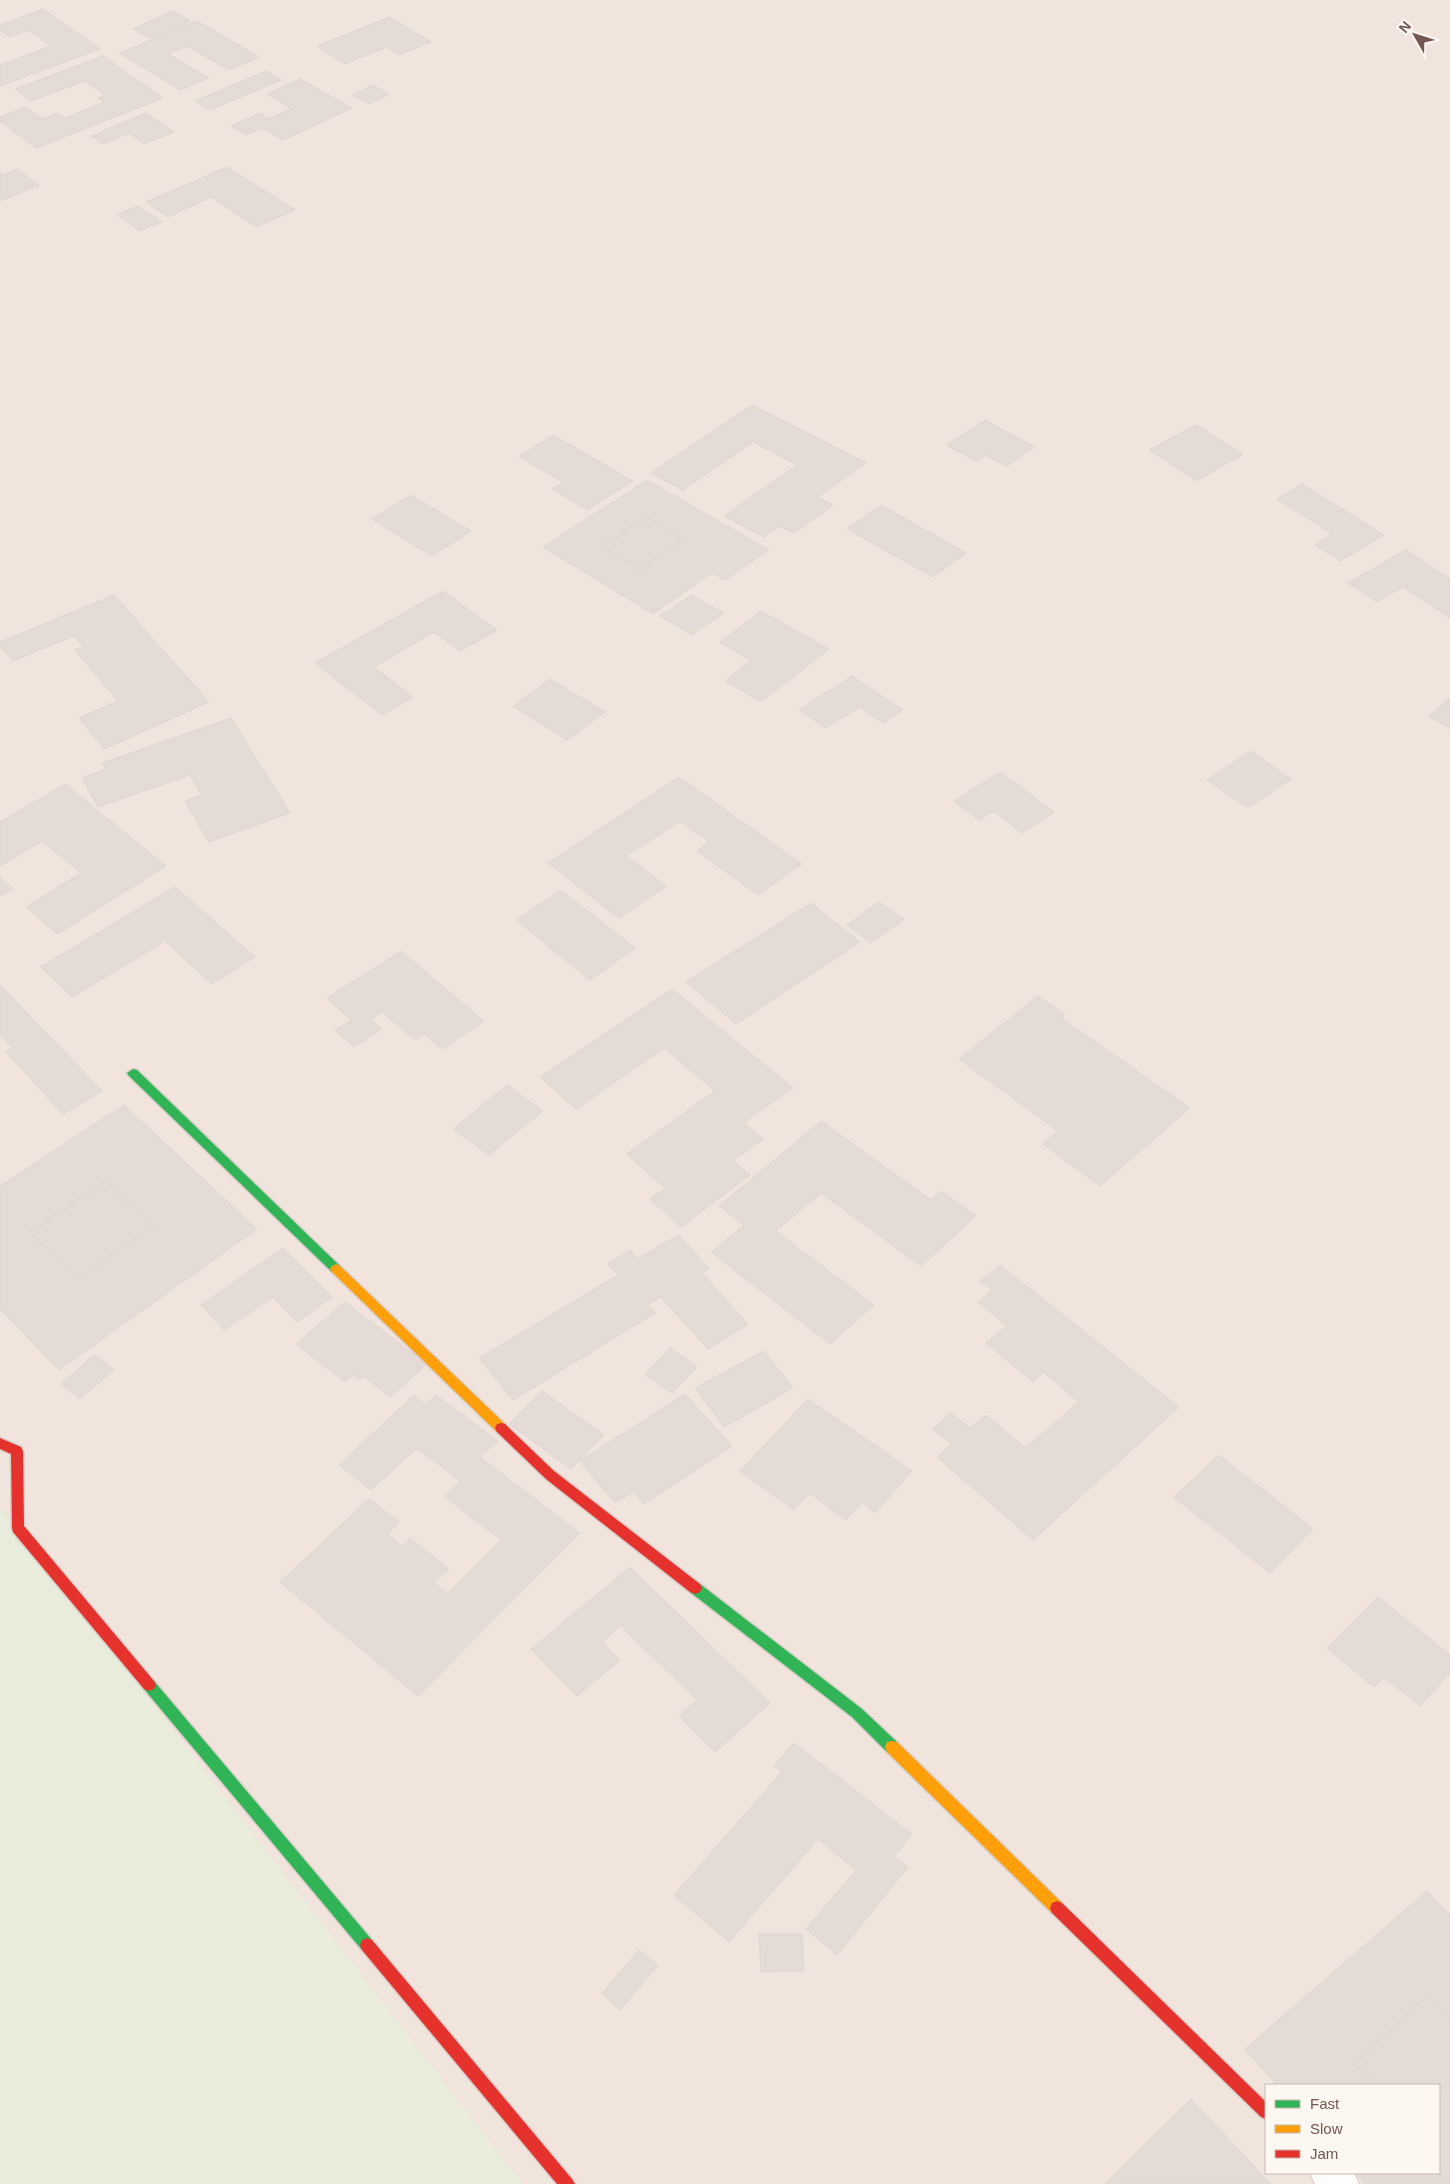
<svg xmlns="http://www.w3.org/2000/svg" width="1450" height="2184" font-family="Helvetica,sans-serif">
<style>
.residential{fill:#f0e4dd;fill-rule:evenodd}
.green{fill:#e9ecdb}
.building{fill:#e4dad6;stroke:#e0d5d1;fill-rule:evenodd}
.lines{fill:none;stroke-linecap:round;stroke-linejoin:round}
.street-casing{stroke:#d6ceca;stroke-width:2}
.fast-casing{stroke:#d7ceca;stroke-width:3}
.slow-casing{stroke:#d7ceca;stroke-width:3}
.jam-casing{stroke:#d7ceca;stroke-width:3}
.street{fill:#fefdfc;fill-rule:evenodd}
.fast{fill:#30b455;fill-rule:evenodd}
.slow{fill:#ff9f0a;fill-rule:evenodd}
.jam{fill:#e5322d;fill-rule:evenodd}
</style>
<rect width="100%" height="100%" fill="#f8f3ee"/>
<!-- residential -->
<path class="residential" d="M 0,0 L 1450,0 L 1450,2184 L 0,2184 ZM 1266,2085 L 1439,2085 L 1439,2173 L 1266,2173 Z"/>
<!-- green -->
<path class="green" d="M 0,1509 L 18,1528 L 523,2184 L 0,2184 Z"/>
<!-- building -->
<path class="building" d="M 43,9 L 100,49 L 0,86 L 0,65 L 51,46 L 28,30 L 10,37 L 0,30 L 0,25 Z
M 172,11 L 191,21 L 152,39 L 133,29 Z
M 390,17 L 431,42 L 399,55 L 387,47 L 345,64 L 317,46 Z
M 197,21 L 259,57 L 229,70 L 187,46 L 168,54 L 209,78 L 180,90 L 119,53 Z
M 103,56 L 163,98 L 36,148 L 0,121 L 0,117 L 26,107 L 42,119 L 58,113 L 65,118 L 104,102 L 98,98 L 105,95 L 85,81 L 31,101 L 15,89 Z
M 266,71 L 281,80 L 210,110 L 195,101 Z
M 300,79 L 352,108 L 283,140 L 262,128 L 246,135 L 231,126 L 259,113 L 269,119 L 292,109 L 267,94 Z
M 373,85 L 389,94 L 369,104 L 353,95 Z
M 146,113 L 174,132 L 144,144 L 129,133 L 103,144 L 91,136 Z
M 227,167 L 295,210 L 256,227 L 211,197 L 168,217 L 146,202 Z
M 17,169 L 39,185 L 0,201 L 0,172 L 4,175 Z
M 138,206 L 162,222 L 140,231 L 117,215 Z
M 752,405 L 866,463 L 818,497 L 833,505 L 794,533 L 780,526 L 764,537 L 724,516 L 797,465 L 753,442 L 683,490 L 651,473 Z
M 985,420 L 1035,447 L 1007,466 L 985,455 L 976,461 L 947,445 Z
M 1196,425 L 1243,454 L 1197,481 L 1149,450 Z
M 553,435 L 633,481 L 587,510 L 552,489 L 563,482 L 519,457 Z
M 647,480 L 769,550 L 725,580 L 712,573 L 653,614 L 543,547 ZM 646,517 L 684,539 L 640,569 L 602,547 Z
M 1302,484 L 1384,535 L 1340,561 L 1315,545 L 1332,534 L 1277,499 Z
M 411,495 L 471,531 L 432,556 L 372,519 Z
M 881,505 L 966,553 L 933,577 L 847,529 Z
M 646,517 L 684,539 L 640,569 L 602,547 Z
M 1406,550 L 1450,579 L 1450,618 L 1403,587 L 1377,602 L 1348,583 Z
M 443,591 L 497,630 L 460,651 L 434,632 L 374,667 L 413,697 L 382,715 L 315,663 Z
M 114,595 L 209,702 L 104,749 L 79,718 L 118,701 L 75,650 L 84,647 L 74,636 L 13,661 L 0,647 L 0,642 Z
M 692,595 L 723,613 L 692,635 L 660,616 Z
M 761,611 L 829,649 L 761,702 L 725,681 L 751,661 L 720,642 Z
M 852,676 L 903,710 L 883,723 L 859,707 L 826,728 L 799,710 Z
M 550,679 L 605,712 L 567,740 L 513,706 Z
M 1450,698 L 1450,728 L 1429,716 Z
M 231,718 L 290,813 L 209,842 L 185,801 L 202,795 L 190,775 L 98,807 L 82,778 L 106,769 L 102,763 Z
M 1251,751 L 1291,779 L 1248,808 L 1207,780 Z
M 1001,772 L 1054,812 L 1022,833 L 993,811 L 979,820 L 954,801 Z
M 679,777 L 802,864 L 758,895 L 697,851 L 709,842 L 680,821 L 626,856 L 666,886 L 619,918 L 548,863 Z
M 65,784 L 166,866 L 57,934 L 26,907 L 81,873 L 42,841 L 0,866 L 0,822 Z
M 0,877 L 13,889 L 0,896 Z
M 175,887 L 255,957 L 212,984 L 165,941 L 72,997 L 41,967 Z
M 561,890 L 635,948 L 590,980 L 516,920 Z
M 879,902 L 904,919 L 871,943 L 847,925 Z
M 811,903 L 860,942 L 736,1024 L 686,982 Z
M 401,951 L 484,1021 L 442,1049 L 424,1034 L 415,1040 L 382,1012 L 371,1019 L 382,1029 L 354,1047 L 335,1030 L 351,1020 L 327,998 Z
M 0,985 L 102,1091 L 63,1114 L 6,1052 L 13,1048 L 0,1035 Z
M 672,989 L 793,1088 L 743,1123 L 763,1139 L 733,1161 L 750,1175 L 681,1227 L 650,1199 L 665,1188 L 627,1154 L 715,1091 L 664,1048 L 576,1109 L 540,1077 Z
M 1038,996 L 1065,1015 L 1061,1018 L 1190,1108 L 1100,1186 L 1043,1144 L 1058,1131 L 959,1059 Z
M 507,1085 L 543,1111 L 489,1155 L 453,1129 Z
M 124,1105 L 257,1229 L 59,1370 L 0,1309 L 0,1186 ZM 106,1181 L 154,1225 L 78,1278 L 30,1232 Z
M 821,1121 L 931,1200 L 941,1191 L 976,1216 L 921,1266 L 821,1193 L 776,1231 L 874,1305 L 830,1344 L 711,1252 L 744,1225 L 719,1206 Z
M 106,1181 L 154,1225 L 78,1278 L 30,1232 Z
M 678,1235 L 710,1269 L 702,1273 L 748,1324 L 708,1349 L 661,1297 L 647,1305 L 655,1313 L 513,1400 L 479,1358 L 618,1275 L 608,1264 L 630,1250 L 638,1259 Z
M 283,1248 L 332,1297 L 297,1322 L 273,1297 L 224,1330 L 201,1305 Z
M 1000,1265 L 1179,1407 L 1033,1540 L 937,1457 L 952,1444 L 933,1429 L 951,1413 L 970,1428 L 986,1415 L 1026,1448 L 1079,1402 L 1043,1372 L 1033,1382 L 986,1343 L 1007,1326 L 978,1302 L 992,1290 L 980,1281 Z
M 345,1302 L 427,1364 L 390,1397 L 363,1376 L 359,1380 L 353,1375 L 345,1382 L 296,1344 Z
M 670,1348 L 697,1367 L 672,1393 L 645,1375 Z
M 764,1351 L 793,1388 L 724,1427 L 695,1388 Z
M 94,1355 L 114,1370 L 80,1399 L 61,1384 Z
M 542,1391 L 604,1435 L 571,1469 L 509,1424 Z
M 685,1394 L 732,1446 L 644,1504 L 633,1492 L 615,1503 L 580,1461 Z
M 414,1395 L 425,1405 L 436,1395 L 498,1441 L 480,1457 L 580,1533 L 418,1696 L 280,1582 L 369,1499 L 399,1522 L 388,1534 L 402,1546 L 410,1538 L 449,1569 L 434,1583 L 448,1593 L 501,1540 L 444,1496 L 460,1481 L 417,1448 L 371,1490 L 339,1465 Z
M 808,1399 L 912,1471 L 875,1513 L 862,1503 L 846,1520 L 810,1493 L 794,1510 L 740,1471 Z
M 1219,1455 L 1313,1529 L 1270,1573 L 1174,1497 Z
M 630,1567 L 770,1703 L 715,1752 L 679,1716 L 697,1700 L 621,1626 L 602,1642 L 620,1660 L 577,1696 L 531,1649 Z
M 1378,1597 L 1450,1655 L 1450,1673 L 1420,1706 L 1384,1677 L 1374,1687 L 1327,1648 Z
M 794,1743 L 912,1834 L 894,1857 L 908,1867 L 837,1955 L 806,1929 L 856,1870 L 818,1839 L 729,1942 L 674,1895 L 782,1772 L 774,1766 Z
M 1427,1891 L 1450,1915 L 1450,2019 L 1427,1996 L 1354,2064 L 1374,2085 L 1277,2085 L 1245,2049 Z
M 759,1934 L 802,1934 L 804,1971 L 761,1972 Z
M 639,1950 L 658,1965 L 620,2010 L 602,1993 Z
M 1427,1996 L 1450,2019 L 1450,2081 L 1439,2092 L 1439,2085 L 1374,2085 L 1354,2064 Z
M 1450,2081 L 1450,2184 L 1365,2184 L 1355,2173 L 1439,2173 L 1439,2092 Z
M 1191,2099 L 1271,2184 L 1105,2184 Z"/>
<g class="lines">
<!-- street casing -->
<g class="street-casing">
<path id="street" d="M 1310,2173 L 1354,2173 L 1359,2184 L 1315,2184 Z"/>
</g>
<!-- fast casing -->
<g class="fast-casing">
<path id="fast" d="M 133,1069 L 137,1070 L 340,1266 L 342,1269 L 340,1272 L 336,1274 L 332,1272 L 129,1076 L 127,1073 Z
M 695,1582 L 700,1584 L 862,1709 L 897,1742 L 899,1747 L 897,1752 L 892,1753 L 887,1752 L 852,1717 L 690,1592 L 688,1588 L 690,1584 Z
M 149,1679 L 154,1681 L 372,1940 L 374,1945 L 372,1950 L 367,1952 L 362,1950 L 144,1689 L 142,1685 L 144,1681 Z"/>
</g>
<!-- slow casing -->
<g class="slow-casing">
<path id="slow" d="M 336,1264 L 340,1266 L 505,1424 L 507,1428 L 505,1432 L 501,1433 L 497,1432 L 332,1272 L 330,1269 L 332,1266 Z
M 892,1741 L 897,1742 L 1062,1903 L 1064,1908 L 1062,1913 L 1057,1915 L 1052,1913 L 887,1752 L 885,1747 L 887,1742 Z"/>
</g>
<!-- jam casing -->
<g class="jam-casing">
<path id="jam" d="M 501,1423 L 505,1424 L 554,1471 L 700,1584 L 702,1588 L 700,1592 L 695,1594 L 690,1592 L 546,1479 L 497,1432 L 495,1428 L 497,1424 Z
M 0,1438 L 21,1447 L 23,1451 L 24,1526 L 154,1681 L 156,1685 L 154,1689 L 149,1691 L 144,1689 L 13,1532 L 12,1528 L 11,1454 L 0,1449 Z
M 1057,1901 L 1062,1903 L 1266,2102 L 1266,2119 L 1261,2117 L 1052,1913 L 1050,1908 L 1052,1903 Z
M 367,1938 L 372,1940 L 572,2179 L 575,2184 L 557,2184 L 362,1950 L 360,1945 L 362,1940 Z"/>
</g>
<!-- street -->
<use href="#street" class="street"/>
<!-- fast -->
<use href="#fast" class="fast"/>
<!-- slow -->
<use href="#slow" class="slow"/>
<!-- jam -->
<use href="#jam" class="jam"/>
</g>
<!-- legend -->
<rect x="1265" y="2084" width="175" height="90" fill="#fdf7f2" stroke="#c6b7b1"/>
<rect x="1275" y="2100" width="25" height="8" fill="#30b455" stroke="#c6b7b1"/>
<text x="1310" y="2109" font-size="15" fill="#745750">Fast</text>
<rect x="1275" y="2125" width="25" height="8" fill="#ff9f0a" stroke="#c6b7b1"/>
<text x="1310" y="2134" font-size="15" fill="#745750">Slow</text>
<rect x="1275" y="2150" width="25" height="8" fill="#e5322d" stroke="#c6b7b1"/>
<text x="1310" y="2159" font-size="15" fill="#745750">Jam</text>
<!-- north arrow -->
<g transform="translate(1415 35) rotate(309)" stroke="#fdf7f2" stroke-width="4" paint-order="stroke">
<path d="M0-4L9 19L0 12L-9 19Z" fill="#745750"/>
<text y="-8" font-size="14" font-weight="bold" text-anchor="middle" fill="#745750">N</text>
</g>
</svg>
